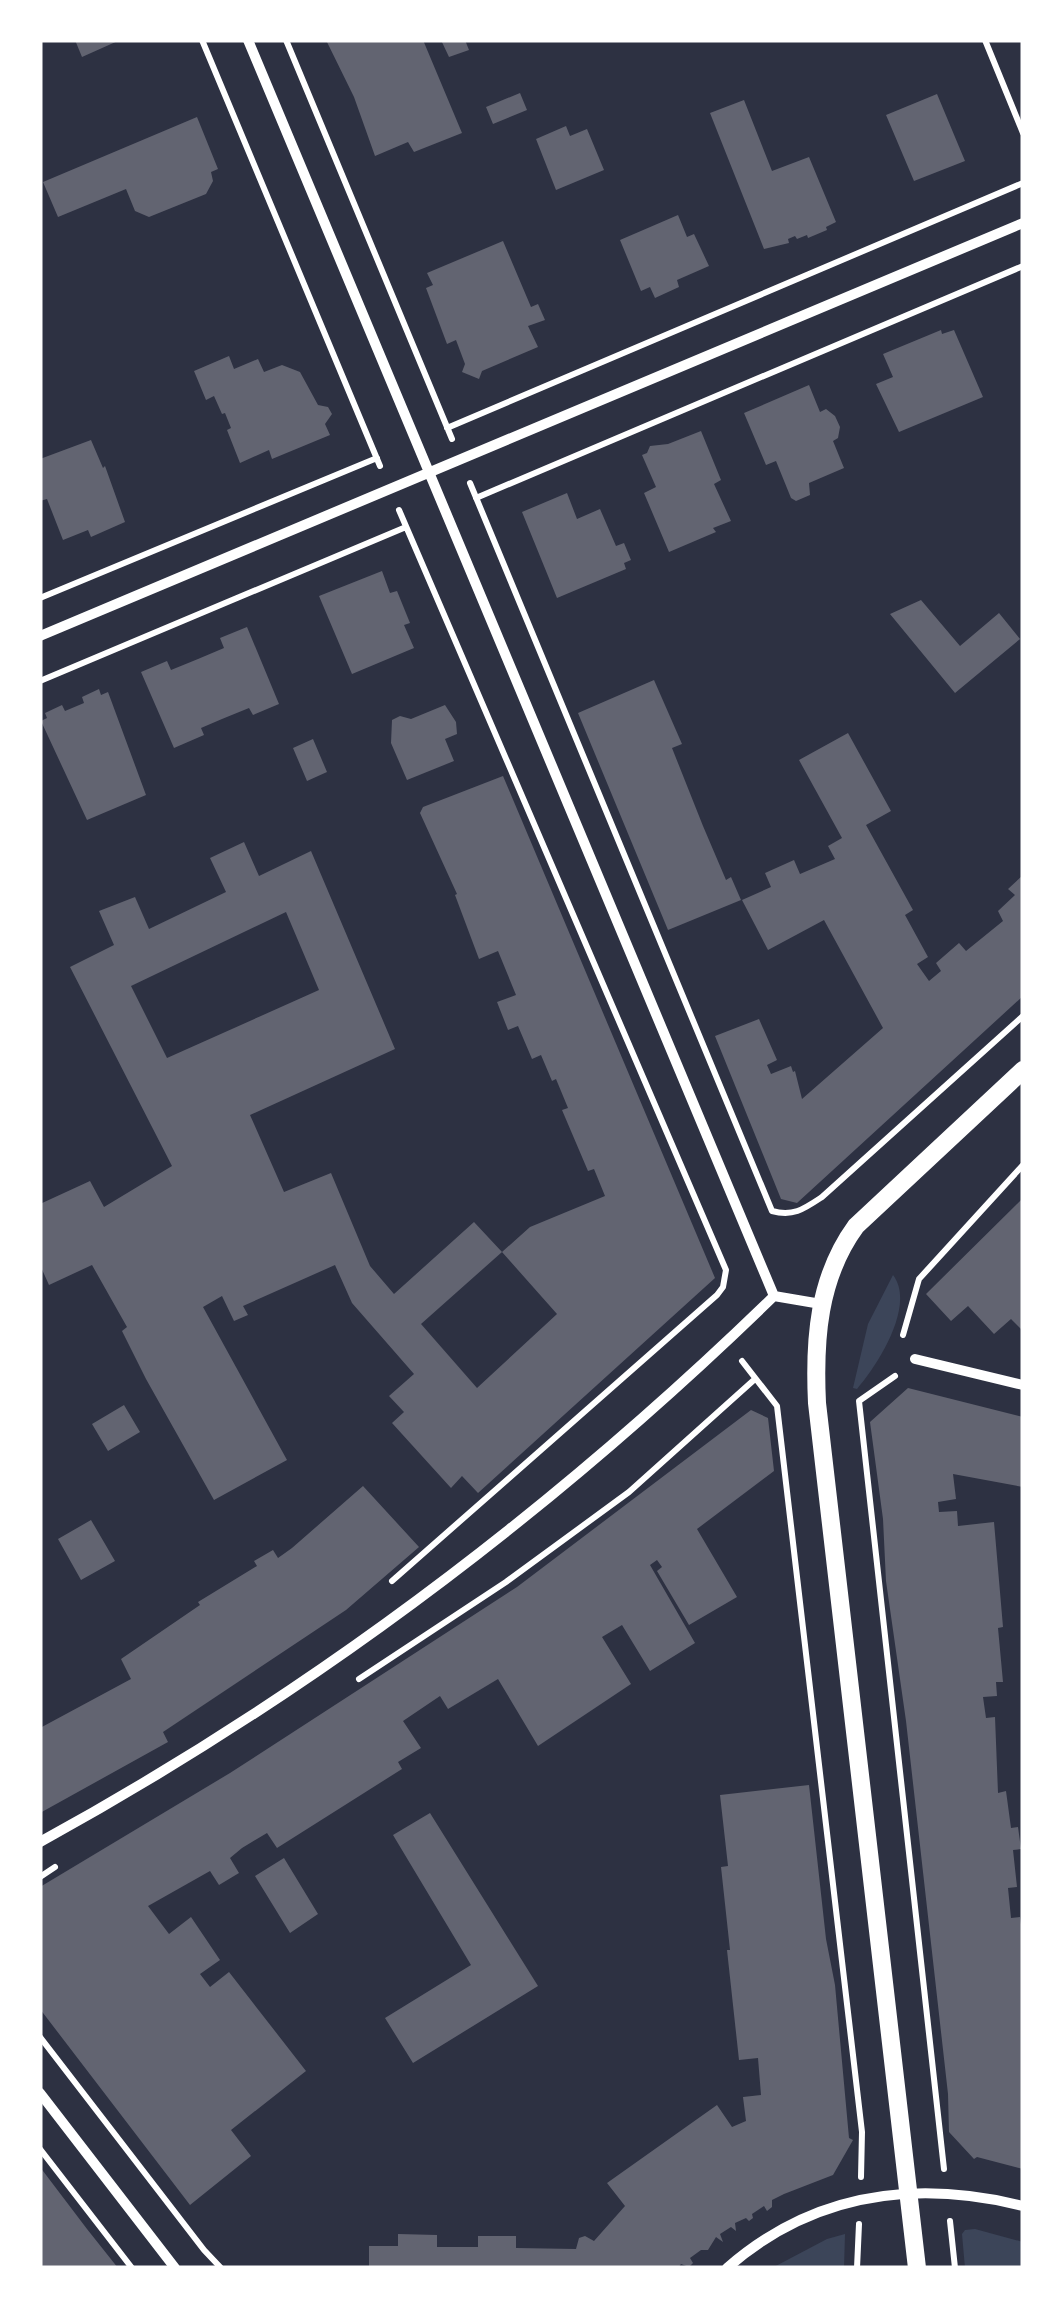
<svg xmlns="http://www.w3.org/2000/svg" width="1063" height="2308" font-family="'Roboto Serif',serif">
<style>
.green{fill:#3c4559}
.building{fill:#626471;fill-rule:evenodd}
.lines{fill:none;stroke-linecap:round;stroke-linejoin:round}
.path{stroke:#fff;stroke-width:6}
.minor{stroke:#fff;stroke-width:10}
.tertiary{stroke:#fff;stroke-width:18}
</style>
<rect width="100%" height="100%" fill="#2d3142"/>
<!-- green -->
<path class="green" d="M 893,1275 C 916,1305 878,1365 857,1389 L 853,1388 L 868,1324 Z
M 975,2229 L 1023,2242 L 1023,2268 L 965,2268 L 962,2234 L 965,2230 Z
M 845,2234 L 844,2268 L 772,2268 L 827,2239 Z"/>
<!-- building -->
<path class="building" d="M 75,40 L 120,40 L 82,57 Z
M 326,40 L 423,40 L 462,133 L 414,152 L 408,142 L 375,156 L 354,97 Z
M 441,40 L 465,40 L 469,50 L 449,57 Z
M 520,93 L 527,110 L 493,124 L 486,107 Z
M 937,94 L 965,161 L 914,181 L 886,115 Z
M 744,100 L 772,171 L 809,157 L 836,222 L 826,227 L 827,230 L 808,238 L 807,235 L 797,239 L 795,236 L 788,239 L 789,243 L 764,249 L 710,113 Z
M 197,117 L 218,169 L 211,172 L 213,181 L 206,194 L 149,217 L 135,211 L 126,189 L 58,217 L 43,182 Z
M 566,126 L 570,136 L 587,129 L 604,170 L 556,190 L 536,139 Z
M 678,215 L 687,237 L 694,234 L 709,266 L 677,280 L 679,287 L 655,298 L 650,287 L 641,291 L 620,240 Z
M 503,241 L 531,307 L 538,304 L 545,320 L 528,326 L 538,347 L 482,371 L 479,379 L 462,372 L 465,364 L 456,340 L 447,344 L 426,288 L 433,285 L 427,273 Z
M 941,330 L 942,334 L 954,330 L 983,397 L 899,432 L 876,384 L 893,377 L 883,354 Z
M 229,356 L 234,369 L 258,359 L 264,372 L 282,365 L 300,372 L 318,405 L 328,407 L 332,414 L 325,424 L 330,435 L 272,459 L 269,450 L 240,463 L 227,430 L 231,428 L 225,413 L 222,414 L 214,396 L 206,400 L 194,371 Z
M 809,385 L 820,412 L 826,409 L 835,416 L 840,427 L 838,438 L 833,441 L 844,468 L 809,483 L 810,495 L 796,501 L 791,498 L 776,461 L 766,465 L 744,413 Z
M 701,431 L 721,480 L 714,484 L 731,521 L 713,528 L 716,532 L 669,552 L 644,493 L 656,487 L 642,455 L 647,453 L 650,446 L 668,444 Z
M 91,440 L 103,468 L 105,466 L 125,522 L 91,537 L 88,530 L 63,540 L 47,499 L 40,501 L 40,459 Z
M 567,493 L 577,519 L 600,509 L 616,546 L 624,543 L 631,560 L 624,563 L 626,569 L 557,598 L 522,512 Z
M 382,571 L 390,593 L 397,591 L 410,623 L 404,625 L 414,648 L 352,674 L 319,596 Z
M 921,600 L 960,646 L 999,613 L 1020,639 L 955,693 L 890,614 Z
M 247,627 L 279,704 L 253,715 L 249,708 L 222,719 L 201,728 L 204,735 L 174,748 L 141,672 L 167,661 L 171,670 L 198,659 L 224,648 L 220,638 Z
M 654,680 L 682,744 L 672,748 L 703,826 L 726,880 L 731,877 L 741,900 L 668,930 L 578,713 Z
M 99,689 L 101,695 L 108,692 L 146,795 L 87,820 L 41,721 L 47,718 L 45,713 L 62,705 L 65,711 L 84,703 L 82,697 Z
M 445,705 L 456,722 L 457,734 L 445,739 L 454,761 L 407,780 L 391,743 L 392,720 L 400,716 L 411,719 Z
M 848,733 L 891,811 L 866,825 L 913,910 L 905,915 L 928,957 L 917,964 L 929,981 L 941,971 L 936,963 L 959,943 L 966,951 L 1003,921 L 998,911 L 1015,895 L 1008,889 L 1023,875 L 1023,996 L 797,1203 L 781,1199 L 715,1036 L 759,1019 L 777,1060 L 767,1065 L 771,1074 L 791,1066 L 793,1072 L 795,1071 L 802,1099 L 883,1028 L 824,920 L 768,950 L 742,900 L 771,887 L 765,873 L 794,860 L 800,874 L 835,859 L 828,846 L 842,838 L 799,760 Z
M 313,739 L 327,772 L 307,781 L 293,748 Z
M 503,776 L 715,1278 L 478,1493 L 462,1476 L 451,1488 L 392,1423 L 404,1412 L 389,1396 L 414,1374 L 352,1303 L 335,1265 L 243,1306 L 248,1315 L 234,1321 L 222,1296 L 203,1307 L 287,1460 L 214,1500 L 146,1379 L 122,1331 L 127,1327 L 92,1265 L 49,1285 L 40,1265 L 40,1204 L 90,1181 L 104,1207 L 172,1166 L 70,967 L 114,945 L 99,911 L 135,897 L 149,929 L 226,892 L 210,858 L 244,842 L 259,876 L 311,851 L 395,1049 L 250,1115 L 284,1192 L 331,1173 L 370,1266 L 394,1294 L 474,1222 L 502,1252 L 421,1324 L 477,1388 L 557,1314 L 502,1252 L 530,1227 L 605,1196 L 594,1169 L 588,1171 L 562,1110 L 568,1108 L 556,1079 L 552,1081 L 541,1055 L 532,1059 L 518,1026 L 508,1030 L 497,1002 L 516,995 L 498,951 L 479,959 L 455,895 L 457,894 L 420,813 L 423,807 ZM 286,912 L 319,990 L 167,1058 L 131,986 Z
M 1023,1198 L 1023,1331 L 1011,1319 L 994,1334 L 968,1306 L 951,1321 L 926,1294 Z
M 908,1388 L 1023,1417 L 1023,1487 L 953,1474 L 956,1499 L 938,1502 L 939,1512 L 957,1511 L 958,1526 L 994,1522 L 1003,1627 L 998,1628 L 1003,1682 L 996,1682 L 997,1696 L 983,1697 L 986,1718 L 995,1717 L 998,1793 L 1006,1791 L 1011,1828 L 1018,1827 L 1021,1849 L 1013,1850 L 1017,1887 L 1008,1888 L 1011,1918 L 1020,1917 L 1023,1939 L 1023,2169 L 977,2157 L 974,2159 L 949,2132 L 948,2094 L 906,1721 L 886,1581 L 883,1519 L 870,1422 Z
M 124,1405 L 140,1432 L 108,1451 L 92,1424 Z
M 751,1410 L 768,1418 L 774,1471 L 697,1529 L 737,1597 L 689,1625 L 657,1571 L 662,1567 L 657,1560 L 650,1565 L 695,1643 L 650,1671 L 622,1625 L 602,1637 L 631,1684 L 538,1746 L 498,1679 L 448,1709 L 440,1696 L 403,1721 L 421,1748 L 398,1762 L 402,1769 L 277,1848 L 267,1833 L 242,1848 L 230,1858 L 239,1873 L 219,1885 L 210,1871 L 148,1906 L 169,1934 L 191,1917 L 220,1960 L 200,1974 L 210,1987 L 229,1972 L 306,2071 L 231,2130 L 251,2156 L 190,2205 L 40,2009 L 40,1887 L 230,1773 L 517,1587 Z
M 363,1486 L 419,1547 L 346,1610 L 163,1732 L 168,1742 L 40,1813 L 40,1728 L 131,1679 L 121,1659 L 200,1605 L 198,1602 L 257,1566 L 254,1561 L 273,1550 L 278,1558 L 292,1548 Z
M 91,1520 L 115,1561 L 81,1580 L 58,1539 Z
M 809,1785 L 826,1939 L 835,1985 L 849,2138 L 853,2140 L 833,2175 L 784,2194 L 772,2200 L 772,2207 L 767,2211 L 764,2206 L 752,2214 L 753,2218 L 749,2221 L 746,2218 L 735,2223 L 736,2231 L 731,2227 L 720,2234 L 723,2242 L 716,2237 L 708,2250 L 701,2250 L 690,2258 L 693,2263 L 689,2267 L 681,2264 L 678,2268 L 369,2268 L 369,2246 L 398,2246 L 398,2234 L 437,2235 L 437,2247 L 478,2247 L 478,2236 L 516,2236 L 516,2248 L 576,2249 L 579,2238 L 585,2236 L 594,2241 L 625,2206 L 607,2183 L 717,2105 L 732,2127 L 746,2121 L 743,2097 L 761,2095 L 758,2058 L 739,2060 L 727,1950 L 730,1950 L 721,1867 L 728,1866 L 720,1795 Z
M 430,1813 L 538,1986 L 413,2063 L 385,2018 L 471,1965 L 393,1835 Z
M 284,1858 L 318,1914 L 290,1933 L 255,1876 Z
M 40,2167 L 87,2229 L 118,2268 L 40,2268 Z"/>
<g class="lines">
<!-- path -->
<path class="path" d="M 202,40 L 380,466
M 286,40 L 452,439
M 985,40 L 1023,133
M 447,428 L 1023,183
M 470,483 L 772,1211 C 793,1217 804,1209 822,1197 L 1023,1016
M 476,498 L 1023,266
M 40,598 L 377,458
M 40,681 L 406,527
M 903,1335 L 919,1279 L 1023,1165
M 742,1361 L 777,1406 L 862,2132 L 861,2177
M 895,1376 L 859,1401 L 944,2169
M 392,1581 L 717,1295 L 723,1287 L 726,1270 L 399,510
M 359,1679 L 506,1582 L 629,1492 L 755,1379
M 40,1877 L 55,1867
M 40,2037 L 204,2250 L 221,2268
M 40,2149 L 132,2268
M 950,2221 L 955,2268
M 857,2268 L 859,2224"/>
<!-- minor -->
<path class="minor" d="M 248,40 L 774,1296
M 40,636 L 1023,223
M 774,1296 L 821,1304
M 915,1359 L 1023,1385
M 40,1842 C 308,1695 555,1509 774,1296
M 40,2093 L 175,2268
M 727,2268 C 813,2193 914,2179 1023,2206"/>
<!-- tertiary -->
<path class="tertiary" d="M 917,2268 L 817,1403 C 814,1340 818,1278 856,1226 L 1023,1070"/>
</g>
<!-- border -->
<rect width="1063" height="2308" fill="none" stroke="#ffffff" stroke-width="85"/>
</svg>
